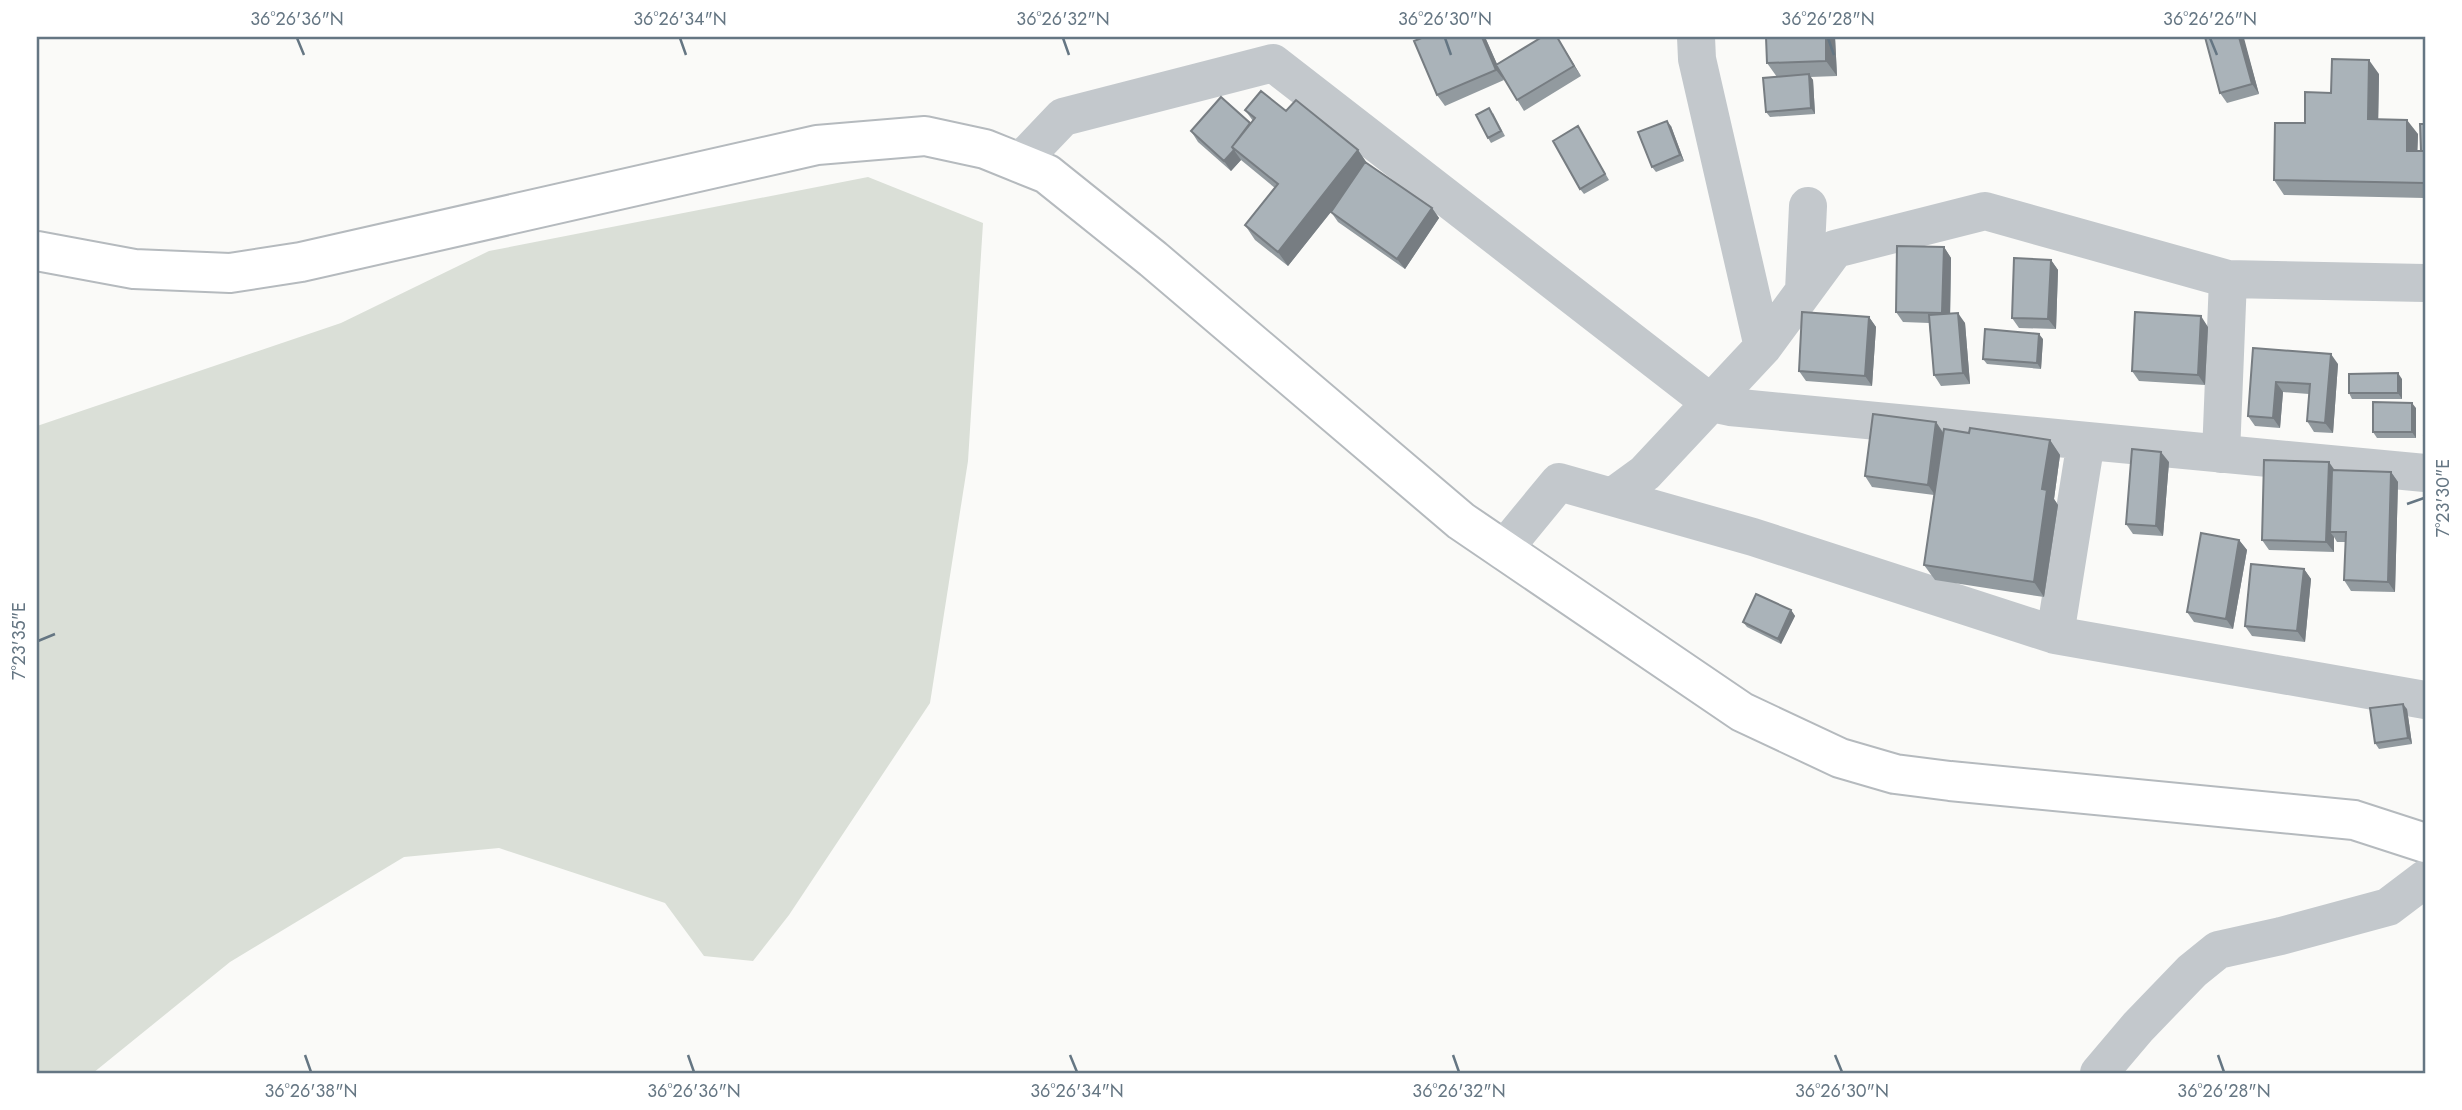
<svg xmlns="http://www.w3.org/2000/svg" width="2462" height="1110" font-family="Jost,sans-serif">
<style>
.green{fill:#dadfd7}
.lines{fill:none;stroke-linecap:round;stroke-linejoin:round}
.major-casing{stroke:#b5babe;stroke-width:42}
.minor{stroke:#c3c8cc;stroke-width:38}
.major{stroke:#fff;stroke-width:38}
.wall{fill:#929a9f}
.shaded-wall{fill:#777d82}
.building{fill:#aab3b9;stroke:#777d82;stroke-width:2}
.ticks{fill:none;stroke:#657683;stroke-width:2.5}
.neatline{fill:none;stroke:#657683;stroke-width:2.5}
.ticks-label{font-size:18px;text-anchor:middle;fill:#657683}
</style>
<rect width="100%" height="100%" fill="#fafaf8"/>
<!-- green -->
<path class="green" d="M 868,177 L 983,223 L 968,461 L 930,703 L 789,915 L 753,961 L 704,956 L 665,903 L 499,848 L 404,857 L 230,962 L 93,1073 L 37,1073 L 37,426 L 341,323 L 489,251 Z"/>
<g class="lines">
<!-- major casing -->
<g class="major-casing">
<path id="major" d="M 37,251 L 134,269 L 230,273 L 301,262 L 817,145 L 925,136 L 985,149 L 1047,174 L 1153,259 L 1461,521 L 1742,712 L 1840,758 L 1895,774 L 1950,781 L 2354,820 L 2425,843"/>
</g>
<!-- minor -->
<path class="minor" d="M 1696,37 L 1697,59 L 1763,347
M 1019,163 L 1063,117 L 1273,63 L 1711,403 L 1730,407 L 2425,473
M 1804,291 L 1808,206
M 2221,454 L 2228,279
M 1612,497 L 1645,473 L 1763,347 L 1835,249 L 1985,211 L 2228,279 L 2425,283
M 1503,550 L 1559,482 L 1753,537 L 2055,635 L 2425,700
M 2055,635 L 2086,441
M 2099,1073 L 2138,1027 L 2192,971 L 2218,950 L 2281,936 L 2388,907 L 2425,879"/>
<!-- major -->
<use href="#major" class="major"/>
</g>
<!-- wall -->
<path class="wall" d="M 1485,37 L 1497,64 L 1542,37 L 1557,37 L 1581,76 L 1524,111 L 1500,72 L 1504,80 L 1445,106 L 1437,95 Z
M 1835,37 L 1837,76 L 1810,77 L 1813,80 L 1815,114 L 1770,117 L 1766,112 L 1777,77 L 1767,63 Z
M 2205,37 L 2243,37 L 2259,94 L 2227,103 L 2220,93 Z
M 2379,74 L 2378,119 L 2418,134 L 2417,151 L 2421,151 L 2425,124 L 2425,198 L 2284,195 L 2274,180 L 2331,93 Z
M 1245,110 L 1286,111 L 1358,150 L 1367,163 L 1432,208 L 1439,218 L 1405,269 L 1338,222 L 1331,212 L 1288,266 L 1255,240 L 1245,225 L 1275,188 L 1241,160 L 1231,171 L 1198,142 L 1191,131 L 1250,123 L 1253,121 Z
M 1493,113 L 1505,136 L 1491,143 L 1488,138 Z
M 1578,126 L 1609,180 L 1584,194 L 1580,189 Z
M 1671,126 L 1684,161 L 1656,172 L 1652,167 Z
M 1944,247 L 1951,258 L 1950,313 L 1965,323 L 1970,384 L 1941,386 L 1934,375 L 1929,323 L 1903,322 L 1896,312 Z
M 2051,260 L 2058,270 L 2056,329 L 2019,328 L 2012,318 Z
M 1869,317 L 1876,327 L 1872,386 L 1806,381 L 1799,371 Z
M 2208,327 L 2205,385 L 2139,381 L 2132,371 Z
M 2043,339 L 2041,369 L 1987,364 L 1983,359 Z
M 2253,348 L 2338,364 L 2333,433 L 2314,432 L 2307,421 L 2309,394 L 2283,392 L 2280,428 L 2255,426 L 2248,416 Z
M 2402,379 L 2402,399 L 2352,399 L 2349,393 Z
M 2416,408 L 2416,438 L 2377,438 L 2373,432 Z
M 1936,422 L 1943,432 L 2050,440 L 2060,455 L 2054,499 L 2058,505 L 2044,597 L 1935,580 L 1924,565 L 1934,495 L 1872,487 L 1865,476 Z
M 2169,462 L 2163,536 L 2133,534 L 2126,524 Z
M 2334,470 L 2391,472 L 2398,482 L 2395,592 L 2351,591 L 2344,580 L 2346,542 L 2337,542 L 2334,537 L 2334,552 L 2269,550 L 2262,540 Z
M 2239,540 L 2247,550 L 2233,629 L 2194,622 L 2187,612 Z
M 2304,569 L 2311,579 L 2305,642 L 2252,636 L 2245,626 Z
M 1791,610 L 1795,616 L 1781,644 L 1747,627 L 1743,622 Z
M 2407,709 L 2412,744 L 2379,749 L 2375,743 Z"/>
<!-- shaded-wall -->
<path class="shaded-wall" d="M 1482,37 L 1485,37 L 1504,80 L 1496,70 Z
M 1557,37 L 1581,76 L 1574,66 Z
M 1826,37 L 1835,37 L 1837,76 L 1826,61 Z
M 2239,37 L 2243,37 L 2244,38 L 2259,94 L 2252,84 Z
M 2369,60 L 2379,74 L 2378,134 L 2368,119 Z
M 1809,74 L 1813,80 L 1815,114 L 1811,108 Z
M 2407,120 L 2418,134 L 2417,166 L 2407,151 Z
M 1667,121 L 1671,126 L 1684,161 L 1680,155 Z
M 1234,150 L 1241,160 L 1231,171 L 1224,161 Z
M 1358,150 L 1368,165 L 1288,266 L 1278,252 Z
M 1432,208 L 1439,218 L 1405,269 L 1397,259 Z
M 1944,247 L 1951,258 L 1950,323 L 1942,313 Z
M 2051,260 L 2058,270 L 2056,329 L 2048,319 Z
M 1958,313 L 1965,323 L 1970,384 L 1963,373 Z
M 2201,316 L 2208,327 L 2205,385 L 2198,375 Z
M 1869,317 L 1876,327 L 1872,386 L 1865,376 Z
M 2039,334 L 2043,339 L 2041,369 L 2037,363 Z
M 2331,354 L 2338,364 L 2333,433 L 2325,423 Z
M 2398,373 L 2402,379 L 2402,399 L 2398,393 Z
M 2276,382 L 2283,392 L 2280,428 L 2273,418 Z
M 2412,403 L 2416,408 L 2416,438 L 2412,432 Z
M 1936,422 L 1943,433 L 1935,495 L 1928,485 Z
M 2050,440 L 2060,455 L 2054,499 L 2058,505 L 2044,597 L 2034,582 L 2042,489 Z
M 2161,452 L 2169,462 L 2163,536 L 2156,526 Z
M 2329,462 L 2336,472 L 2330,532 L 2334,537 L 2334,552 L 2326,542 Z
M 2391,472 L 2398,482 L 2395,592 L 2388,582 Z
M 2239,540 L 2247,550 L 2233,629 L 2226,619 Z
M 2304,569 L 2311,579 L 2305,642 L 2297,631 Z
M 1791,610 L 1795,616 L 1781,644 L 1778,639 Z
M 2403,704 L 2407,709 L 2412,744 L 2408,738 Z"/>
<!-- building -->
<path class="building" d="M 1424,37 L 1482,37 L 1496,70 L 1437,95 L 1414,41 Z
M 1542,37 L 1557,37 L 1574,66 L 1517,100 L 1496,65 Z
M 1766,37 L 1826,37 L 1826,61 L 1767,63 Z
M 2205,37 L 2239,37 L 2252,84 L 2220,93 Z
M 2332,59 L 2369,60 L 2368,119 L 2407,120 L 2407,151 L 2425,151 L 2425,183 L 2274,180 L 2275,123 L 2305,123 L 2305,92 L 2331,93 Z
M 1809,74 L 1811,108 L 1766,112 L 1763,78 Z
M 1261,91 L 1286,111 L 1296,100 L 1358,150 L 1278,252 L 1245,225 L 1278,184 L 1232,147 L 1255,118 L 1245,110 Z
M 1221,97 L 1250,123 L 1232,147 L 1234,150 L 1224,161 L 1191,131 Z
M 1489,108 L 1501,131 L 1488,138 L 1476,115 Z
M 1667,121 L 1680,155 L 1652,167 L 1638,132 Z
M 2420,124 L 2425,124 L 2425,151 L 2421,151 Z
M 1578,126 L 1605,174 L 1580,189 L 1553,141 Z
M 1365,162 L 1432,208 L 1397,259 L 1331,212 Z
M 1897,246 L 1944,247 L 1942,313 L 1896,312 Z
M 2014,258 L 2051,260 L 2048,319 L 2012,318 Z
M 1802,312 L 1869,317 L 1865,376 L 1799,371 Z
M 2135,312 L 2201,316 L 2198,375 L 2132,371 Z
M 1958,313 L 1963,373 L 1934,375 L 1929,315 Z
M 1985,329 L 2039,334 L 2037,363 L 1983,359 Z
M 2253,348 L 2331,354 L 2325,423 L 2307,421 L 2310,384 L 2276,382 L 2273,418 L 2248,416 Z
M 2398,373 L 2398,393 L 2349,393 L 2349,374 Z
M 2373,402 L 2412,403 L 2412,432 L 2373,432 Z
M 2425,409 L 2425,435 L 2424,435 Z
M 1873,414 L 1936,422 L 1928,485 L 1865,476 Z
M 1970,428 L 2050,440 L 2042,489 L 2047,490 L 2034,582 L 1924,565 L 1944,429 L 1969,433 Z
M 2132,449 L 2161,452 L 2156,526 L 2126,524 Z
M 2264,460 L 2329,462 L 2326,542 L 2262,540 Z
M 2332,470 L 2391,472 L 2388,582 L 2344,580 L 2346,532 L 2330,532 Z
M 2201,533 L 2239,540 L 2226,619 L 2187,612 Z
M 2251,564 L 2304,569 L 2297,631 L 2245,626 Z
M 1756,594 L 1791,610 L 1778,639 L 1743,622 Z
M 2403,704 L 2408,738 L 2375,743 L 2370,708 Z"/>
<!-- ticks -->
<path class="ticks" d="M 297,38 L 304,55M 680,38 L 686,55M 1063,38 L 1069,55M 1445,38 L 1451,55M 1828,38 L 1834,55M 2210,38 L 2217,55M 2407,504 L 2424,498M 38,641 L 55,634M 305,1055 L 311,1072M 688,1055 L 694,1072M 1070,1055 L 1077,1072M 1453,1055 L 1459,1072M 1835,1055 L 1842,1072M 2218,1055 L 2224,1072"/>
<!-- border -->
<rect width="2462" height="1110" fill="none" stroke="#ffffff" stroke-width="77"/>
<rect x="38" y="38" width="2386" height="1034" class="neatline"/>
<g class="ticks-label">
<text x="297" y="25">36°26'36"N</text>
<text x="680" y="25">36°26'34"N</text>
<text x="1063" y="25">36°26'32"N</text>
<text x="1445" y="25">36°26'30"N</text>
<text x="1828" y="25">36°26'28"N</text>
<text x="2210" y="25">36°26'26"N</text>
<text transform="translate(2443 498) rotate(-90)" y="6">7°23'30"E</text>
<text transform="translate(19 641) rotate(-90)" y="6">7°23'35"E</text>
<text x="311" y="1097">36°26'38"N</text>
<text x="694" y="1097">36°26'36"N</text>
<text x="1077" y="1097">36°26'34"N</text>
<text x="1459" y="1097">36°26'32"N</text>
<text x="1842" y="1097">36°26'30"N</text>
<text x="2224" y="1097">36°26'28"N</text>
</g>
</svg>
